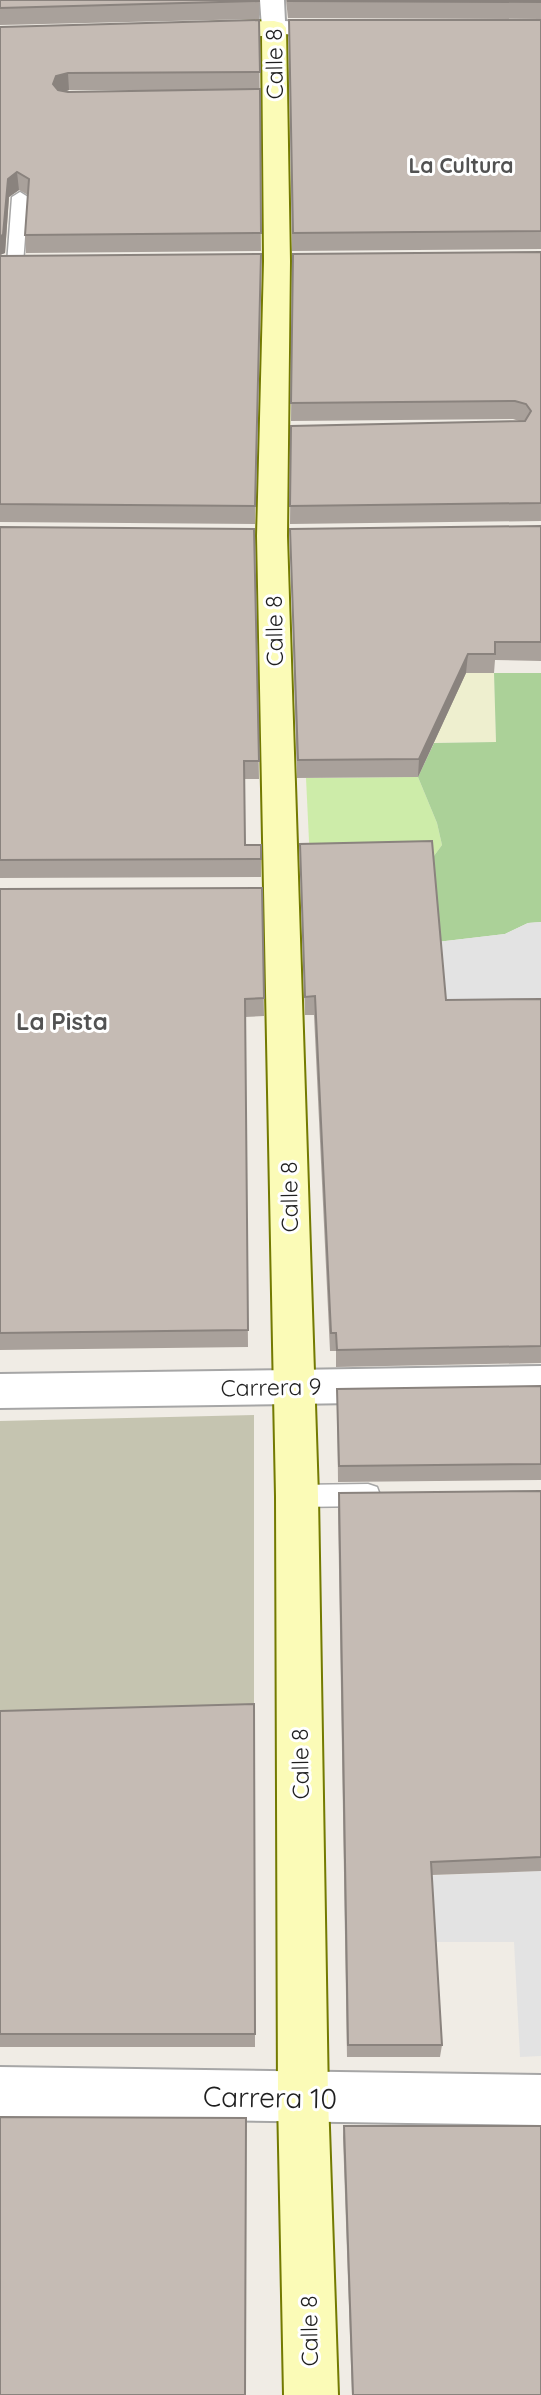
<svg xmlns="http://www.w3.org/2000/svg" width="541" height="2395" font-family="Quicksand,sans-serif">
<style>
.construction{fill:#c5c4b0}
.farmland{fill:#eeefcf}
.grass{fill:#cdeca9}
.forest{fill:#abd198}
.parking{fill:#e3e3e3}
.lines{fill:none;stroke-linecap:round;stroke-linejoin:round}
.service-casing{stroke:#a6a6a6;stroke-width:3}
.minor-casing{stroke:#a6a6a6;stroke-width:4}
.tertiary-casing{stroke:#a6a6a6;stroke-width:4}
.secondary-casing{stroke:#737a01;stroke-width:4}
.service{fill:#fff;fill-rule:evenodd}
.minor{fill:#fff;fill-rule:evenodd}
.tertiary{fill:#fff;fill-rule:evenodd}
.secondary{fill:#fbfbb7;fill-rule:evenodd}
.wall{fill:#a9a19b;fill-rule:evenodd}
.shaded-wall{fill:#8a837e}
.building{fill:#c5bbb4;stroke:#8a837e;stroke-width:2}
.labels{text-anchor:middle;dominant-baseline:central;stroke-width:6;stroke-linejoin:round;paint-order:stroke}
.far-neighbourhood-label{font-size:21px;font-weight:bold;fill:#525252;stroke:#fff}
.street-label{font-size:23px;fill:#1f1f1f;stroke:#fff}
.neighbourhood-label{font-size:24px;font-weight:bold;fill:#525252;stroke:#fff}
.near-street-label{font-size:28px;fill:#1f1f1f;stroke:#fff}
</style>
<rect width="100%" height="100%" fill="#f0ece5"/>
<!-- construction -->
<path class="construction" d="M 254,1415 L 254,1719 L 0,1725 L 0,1421 Z"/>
<!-- farmland -->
<path class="farmland" d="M 433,673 L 494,673 L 496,742 L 418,743 Z"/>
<!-- grass -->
<path class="grass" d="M 418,777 L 437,823 L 442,845 L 431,860 L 310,862 L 306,778 Z"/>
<!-- forest -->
<path class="forest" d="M 494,673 L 541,673 L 541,922 L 528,923 L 505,934 L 437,942 L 431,860 L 442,845 L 437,823 L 418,777 L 434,743 L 496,742 Z"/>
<!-- parking -->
<path class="parking" d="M 541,922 L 541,1166 L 394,1064 L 437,942 L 505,934 L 528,923 Z
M 541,1871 L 541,2056 L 520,2057 L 514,1942 L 345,1942 L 344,1879 Z"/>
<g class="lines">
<!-- service casing -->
<g class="service-casing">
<path id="service" d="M 20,192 L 28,197 L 23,264 L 15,269 L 7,264 L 12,197 Z
M 368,1484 L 377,1487 L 380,1495 L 377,1503 L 368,1506 L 297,1507 L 288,1504 L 285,1496 L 288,1488 L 297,1485 Z"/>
</g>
<!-- minor casing -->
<g class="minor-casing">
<path id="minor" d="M 260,0 L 284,0 L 285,21 L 326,24 L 330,29 L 326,34 L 318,36 L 266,33 L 262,28 Z
M 541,1366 L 541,1400 L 292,1404 L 278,1399 L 272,1387 L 278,1375 L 292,1370 Z
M 0,2067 L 541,2075 L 541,2125 L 0,2117 Z"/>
</g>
<!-- tertiary casing -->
<g class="tertiary-casing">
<path id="tertiary" d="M 292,1370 L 306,1375 L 312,1387 L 306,1399 L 292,1404 L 0,1408 L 0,1374 Z"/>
</g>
<!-- secondary casing -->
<g class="secondary-casing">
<path id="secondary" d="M 274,21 L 282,23 L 286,28 L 290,261 L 287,536 L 318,1496 L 328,2098 L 338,2395 L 284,2395 L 278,2098 L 276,1496 L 257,536 L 264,261 L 262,36 L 208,37 L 200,35 L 196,30 L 200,25 L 208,23 Z"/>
</g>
<!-- service -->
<use href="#service" class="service"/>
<!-- minor -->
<use href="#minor" class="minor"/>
<!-- tertiary -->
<use href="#tertiary" class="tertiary"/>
<!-- secondary -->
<use href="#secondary" class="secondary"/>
</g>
<!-- wall -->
<path class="wall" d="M 0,0 L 260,0 L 259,19 L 0,25 Z
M 286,0 L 541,0 L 541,19 L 288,18 Z
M 259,20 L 261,251 L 26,253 L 25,235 L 28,195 L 19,190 L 9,197 L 5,253 L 0,255 L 0,27 ZM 69,90 L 225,90 L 66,91 Z
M 541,20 L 541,249 L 292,251 L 289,38 Z
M 541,252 L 541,521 L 290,524 L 291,426 L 519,421 L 513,419 L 291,421 L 293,254 Z
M 0,256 L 261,273 L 255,524 L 0,522 Z
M 541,526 L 541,661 L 495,660 L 494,673 L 466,673 L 418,777 L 297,778 L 290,529 Z
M 0,527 L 254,529 L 259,779 L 244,779 L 245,845 L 261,845 L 261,877 L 0,878 Z
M 300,844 L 446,1000 L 541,999 L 541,1363 L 336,1367 L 336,1351 L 330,1351 L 314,1015 L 305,1015 Z
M 262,888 L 264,1016 L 245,1017 L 248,1347 L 0,1350 L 0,889 Z
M 541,1386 L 541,1480 L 338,1482 L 337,1389 Z
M 541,1491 L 541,1871 L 432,1875 L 442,2045 L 440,2057 L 347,2057 L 338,1509 L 339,1493 Z
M 254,1704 L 255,2047 L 0,2047 L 0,1711 Z
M 344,2126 L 541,2395 L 352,2395 L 343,2137 Z"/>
<!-- shaded-wall -->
<path class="shaded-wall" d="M 68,73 L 69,90 L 58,94 L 53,84 L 56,76 Z
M 17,172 L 19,190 L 9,197 L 5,253 L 0,255 L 0,236 L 8,179 Z
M 468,654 L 466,673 L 418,777 L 419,759 Z"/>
<!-- building -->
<path class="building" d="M 0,0 L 259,0 L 259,1 L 0,8 Z
M 288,0 L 541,0 L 541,2 L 288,1 Z
M 259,20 L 260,72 L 68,73 L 56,76 L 53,84 L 58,90 L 68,92 L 260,89 L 261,233 L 25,235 L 29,179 L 17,172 L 8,179 L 3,235 L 0,236 L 0,27 Z
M 289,20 L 541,20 L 541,231 L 293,233 Z
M 541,252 L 541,503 L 290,506 L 291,426 L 525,421 L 531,411 L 526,404 L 515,401 L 291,403 L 293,254 Z
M 261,254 L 255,506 L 0,504 L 0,256 Z
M 541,526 L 541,642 L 495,642 L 495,654 L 468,654 L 419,759 L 298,760 L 290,529 Z
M 0,527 L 254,529 L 259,761 L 244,761 L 245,845 L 261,845 L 261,859 L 0,860 Z
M 432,841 L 446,1000 L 541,999 L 541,1346 L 337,1350 L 336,1333 L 331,1333 L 315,996 L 305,997 L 300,844 Z
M 262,888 L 264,998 L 245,999 L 248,1330 L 0,1333 L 0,889 Z
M 541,1386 L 541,1464 L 339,1466 L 337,1389 Z
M 541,1491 L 541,1857 L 431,1862 L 442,2045 L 348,2045 L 339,1493 Z
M 254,1704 L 255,2034 L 0,2034 L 0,1711 Z
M 0,2117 L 246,2118 L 245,2395 L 0,2395 Z
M 344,2126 L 541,2126 L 541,2395 L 353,2395 Z"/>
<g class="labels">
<!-- far-neighbourhood labels -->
<g class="far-neighbourhood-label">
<text x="461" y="165">La Cultura</text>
</g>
<!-- street labels -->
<g class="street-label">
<text transform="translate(274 64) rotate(-91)">Calle 8</text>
<text transform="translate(274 631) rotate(-91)">Calle 8</text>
<text transform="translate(289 1197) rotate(-91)">Calle 8</text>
<text transform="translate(271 1387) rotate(-1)">Carrera 9</text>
<text transform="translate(300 1764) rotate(-91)">Calle 8</text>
<text transform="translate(309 2331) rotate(-91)">Calle 8</text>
</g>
<!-- neighbourhood labels -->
<g class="neighbourhood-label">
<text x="62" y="1021">La Pista</text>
</g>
<!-- near-street labels -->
<g class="near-street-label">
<text transform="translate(270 2097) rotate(1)">Carrera 10</text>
</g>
</g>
</svg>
